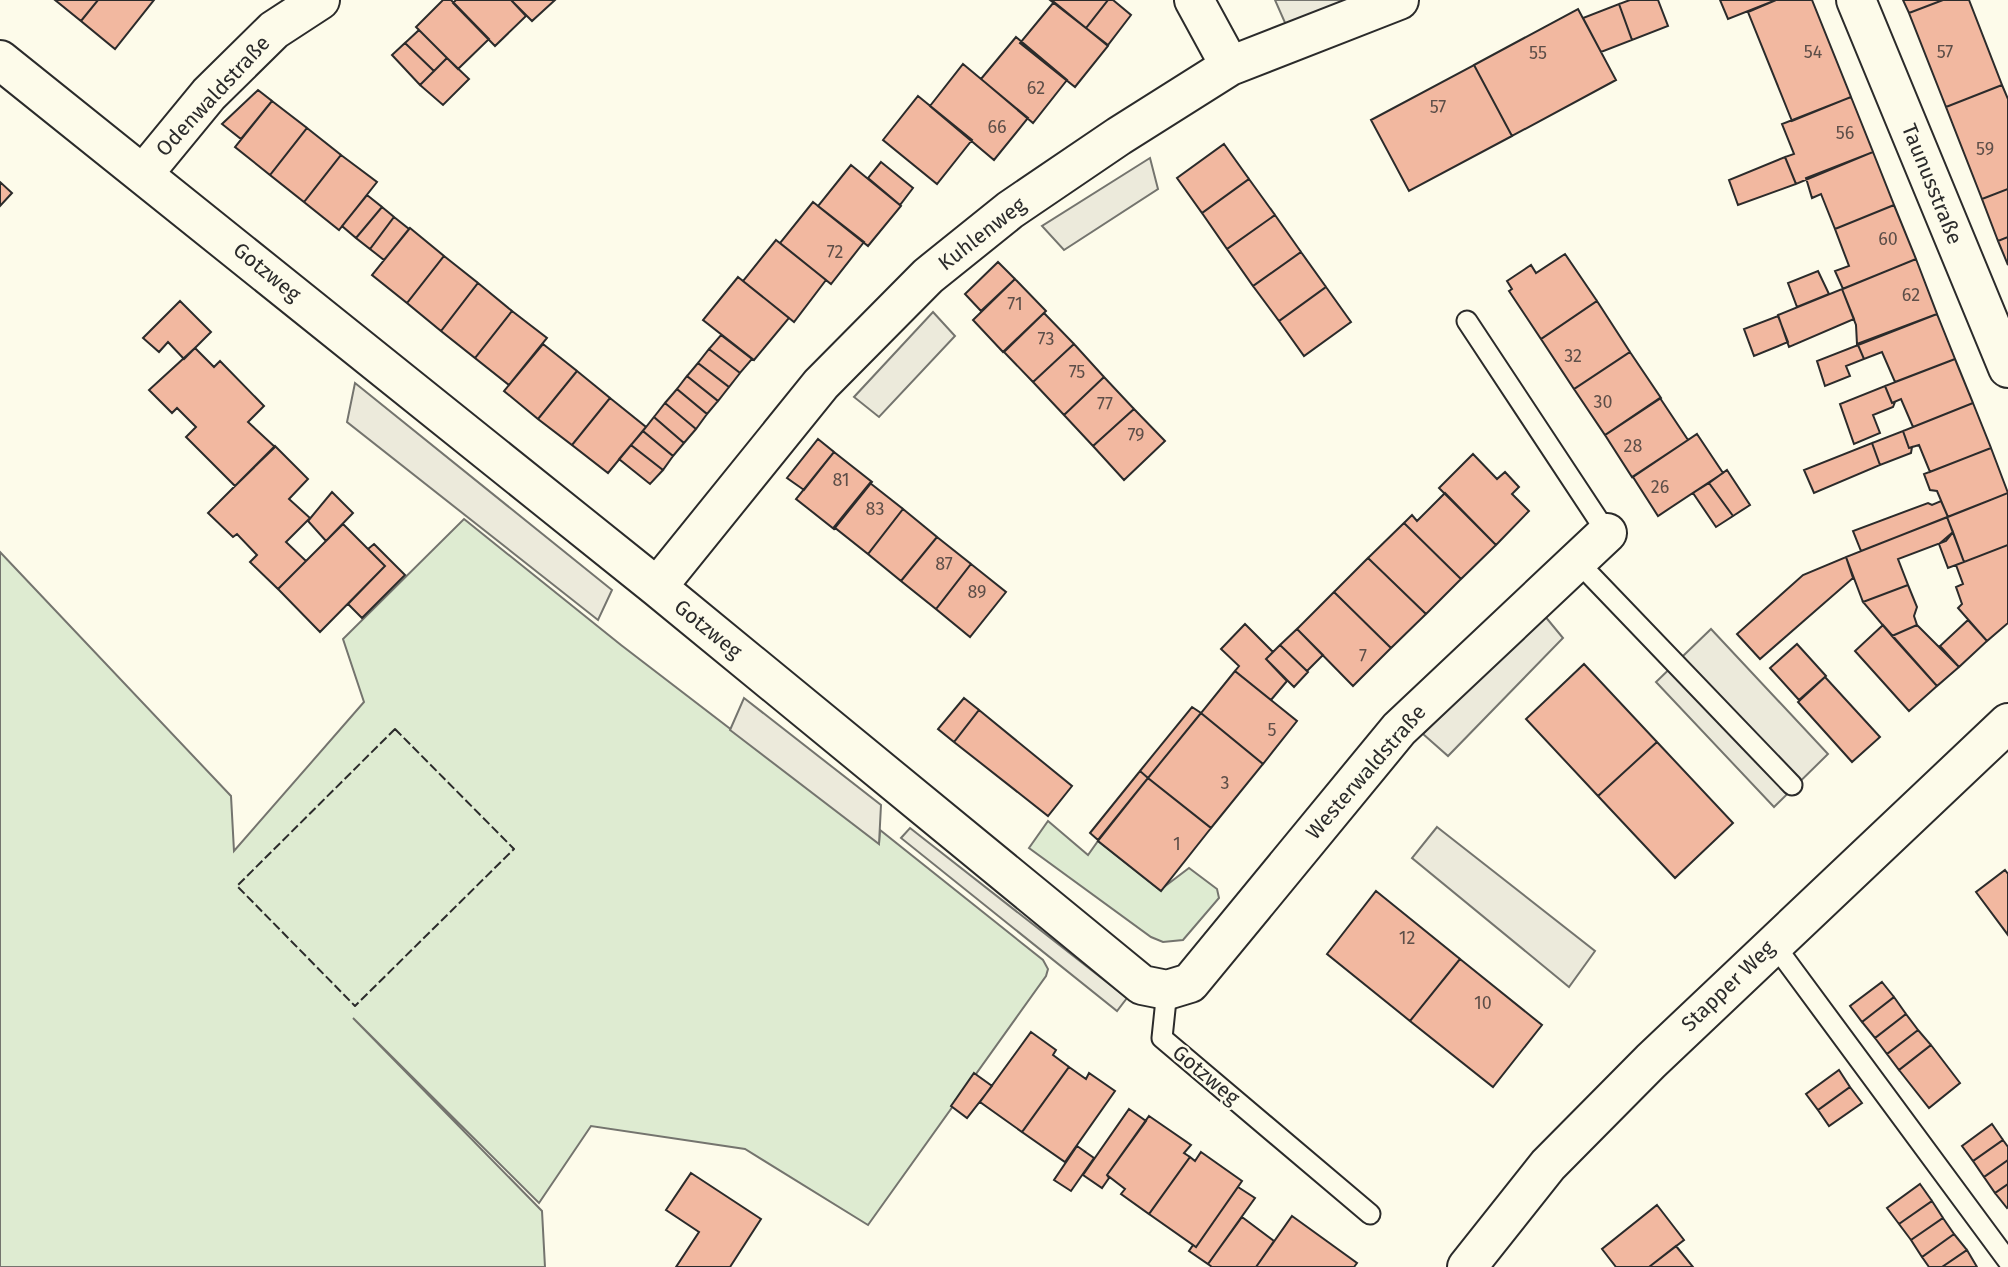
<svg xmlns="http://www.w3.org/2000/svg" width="2008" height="1267" font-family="'Fira Sans',sans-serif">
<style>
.green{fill:#deebd1;stroke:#74746e;stroke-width:2}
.parking{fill:#eceadb;stroke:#74746e;stroke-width:2}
.building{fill:#f2b8a0;stroke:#2b2b2b;stroke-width:2}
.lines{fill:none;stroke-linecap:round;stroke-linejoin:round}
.lane-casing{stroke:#2b2b2b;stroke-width:23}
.street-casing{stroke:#2b2b2b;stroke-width:42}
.secondary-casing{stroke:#2b2b2b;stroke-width:42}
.lane{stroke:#fdfbea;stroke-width:19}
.street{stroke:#fdfbea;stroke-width:38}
.secondary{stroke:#fdfbea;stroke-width:38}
.fence{stroke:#2b2b2b;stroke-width:2;stroke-dasharray:9 3.5;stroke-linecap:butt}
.labels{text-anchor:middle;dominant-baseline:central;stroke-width:5;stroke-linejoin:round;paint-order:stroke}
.number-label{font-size:18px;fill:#5d4e48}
.street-label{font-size:21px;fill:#2b2b2b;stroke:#fdfbea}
</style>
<rect width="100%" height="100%" fill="#fdfbea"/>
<!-- green -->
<path class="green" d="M 464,519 L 621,645 L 879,843 L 880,830 L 1043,960 L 1048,969 L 1046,976 L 868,1225 L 745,1149 L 591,1126 L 539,1203 L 353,1018 L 542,1211 L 545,1267 L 0,1267 L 0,552 L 231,796 L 234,851 L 364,702 L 343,639 Z
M 1048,821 L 1088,855 L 1098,841 L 1160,890 L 1189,868 L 1217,889 L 1219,898 L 1183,940 L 1163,942 L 1151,937 L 1029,848 Z"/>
<!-- parking -->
<path class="parking" d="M 1275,0 L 1348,0 L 1286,25 Z
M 1150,158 L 1158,189 L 1064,250 L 1042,226 Z
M 933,312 L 955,336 L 879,417 L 854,397 Z
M 355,383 L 612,590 L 598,620 L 347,422 Z
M 1544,615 L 1563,638 L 1448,756 L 1423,734 Z
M 1711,629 L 1828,754 L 1774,807 L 1656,682 Z
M 744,698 L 881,805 L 879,844 L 730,730 Z
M 1437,827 L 1595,951 L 1569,987 L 1412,858 Z
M 910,828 L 1127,998 L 1117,1011 L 901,838 Z"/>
<!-- building -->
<path class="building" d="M 55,0 L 98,0 L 81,21 Z
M 98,0 L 154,0 L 115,49 L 81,21 Z
M 443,0 L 451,0 L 489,39 L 458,69 L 416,27 Z
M 456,0 L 511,0 L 526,16 L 495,46 L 453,3 Z
M 511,0 L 555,0 L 532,21 Z
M 1050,0 L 1108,0 L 1086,28 Z
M 1108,0 L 1113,0 L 1131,15 L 1108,45 L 1086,28 Z
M 1630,0 L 1658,0 L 1668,26 L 1632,40 L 1619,4 Z
M 1720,0 L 1776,0 L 1728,19 Z
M 1776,0 L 1812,0 L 1851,97 L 1792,121 L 1748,12 Z
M 1903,0 L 1943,0 L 1909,13 Z
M 1943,0 L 1969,0 L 2002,85 L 1946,107 L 1909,13 Z
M 1054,2 L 1108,46 L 1075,87 L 1020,43 Z
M 1619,4 L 1632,40 L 1601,52 L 1583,18 Z
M 1578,9 L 1616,80 L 1512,136 L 1474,65 Z
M 419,30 L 447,58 L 434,71 L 405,43 Z
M 1016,37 L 1067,80 L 1033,123 L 981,79 Z
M 405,43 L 434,71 L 420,85 L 392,55 Z
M 447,58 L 469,79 L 443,105 L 420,85 Z
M 963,64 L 1028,118 L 994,160 L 930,106 Z
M 1474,65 L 1512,136 L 1409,191 L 1371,120 Z
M 2002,85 L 2008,99 L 2008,189 L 1982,199 L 1946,107 Z
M 258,90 L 272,101 L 241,139 L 222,124 Z
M 918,96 L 972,140 L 937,184 L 883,140 Z
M 1851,97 L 1873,152 L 1796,184 L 1785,157 L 1794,154 L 1782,124 Z
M 272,101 L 307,128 L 270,175 L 235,147 Z
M 307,128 L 341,155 L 304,202 L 270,175 Z
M 1224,144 L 1249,179 L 1202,213 L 1177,178 Z
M 1873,152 L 1894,205 L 1835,229 L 1821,194 L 1812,198 L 1806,178 Z
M 341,155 L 377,182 L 339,230 L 304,202 Z
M 1785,157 L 1796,184 L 1738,205 L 1729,180 Z
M 881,162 L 913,188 L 900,205 L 868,178 Z
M 851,165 L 901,206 L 868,246 L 818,206 Z
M 1249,179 L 1275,215 L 1227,249 L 1202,213 Z
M 0,182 L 12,193 L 0,206 Z
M 2008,189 L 2008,237 L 1998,241 L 1982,199 Z
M 367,195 L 382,207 L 356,238 L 342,226 Z
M 813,202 L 864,242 L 831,284 L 780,243 Z
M 1894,205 L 1916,259 L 1843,289 L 1835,271 L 1849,266 L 1835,229 Z
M 382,207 L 394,217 L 370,249 L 356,238 Z
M 1275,215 L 1301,252 L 1253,286 L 1227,249 Z
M 394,217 L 409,229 L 384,260 L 370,249 Z
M 410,228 L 444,256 L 407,303 L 372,275 Z
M 2008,237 L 2008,265 L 1998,241 Z
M 776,240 L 826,280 L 794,322 L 743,281 Z
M 1301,252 L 1326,287 L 1279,321 L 1253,286 Z
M 1565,254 L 1597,301 L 1541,339 L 1509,291 L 1512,289 L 1507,281 L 1531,265 L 1536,273 Z
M 444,256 L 478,283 L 441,331 L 407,303 Z
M 1916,259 L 1937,314 L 1857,344 L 1856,325 L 1842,289 Z
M 998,262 L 1015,279 L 981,311 L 965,294 Z
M 1818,271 L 1829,294 L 1797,307 L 1788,283 Z
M 738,277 L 789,318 L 754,360 L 703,320 Z
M 1015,279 L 1046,311 L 1003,352 L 973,320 Z
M 478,283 L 512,311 L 475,358 L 441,331 Z
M 1326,287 L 1351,322 L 1304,356 L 1279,321 Z
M 1842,289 L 1854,319 L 1789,347 L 1778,315 Z
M 180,301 L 211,332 L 184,359 L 168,342 L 159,352 L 143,338 Z
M 1597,301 L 1630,352 L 1574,389 L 1541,339 Z
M 512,311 L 547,338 L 509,385 L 475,358 Z
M 1044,313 L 1074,344 L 1033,382 L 1004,352 Z
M 1937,314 L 1955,359 L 1895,382 L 1882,352 L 1864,359 L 1858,345 Z
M 1778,316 L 1788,342 L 1754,356 L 1744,329 Z
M 721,335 L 752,359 L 740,373 L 709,349 Z
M 543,344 L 577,371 L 538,419 L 504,391 Z
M 1074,344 L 1104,377 L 1064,415 L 1033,382 Z
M 1858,345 L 1864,359 L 1846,366 L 1850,376 L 1825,386 L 1817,361 Z
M 195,348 L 214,367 L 220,361 L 264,406 L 248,422 L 275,447 L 235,486 L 186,437 L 196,427 L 177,408 L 172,413 L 149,390 Z
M 709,349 L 740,373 L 729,387 L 698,363 Z
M 1630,352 L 1661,398 L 1605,435 L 1574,389 Z
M 1955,359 L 1973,403 L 1913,427 L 1901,399 L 1892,403 L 1885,386 Z
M 698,363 L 729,387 L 718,401 L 687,376 Z
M 577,371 L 610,398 L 572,445 L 538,419 Z
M 687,376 L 718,401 L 707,414 L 677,389 Z
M 1104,377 L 1134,409 L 1093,446 L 1064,415 Z
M 1885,386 L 1892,403 L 1895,402 L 1893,407 L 1873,415 L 1880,433 L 1854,444 L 1840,404 Z
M 677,389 L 707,414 L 696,429 L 665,403 Z
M 610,398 L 646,427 L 608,473 L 572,445 Z
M 1660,398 L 1688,440 L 1632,477 L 1605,435 Z
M 665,403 L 696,429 L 684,443 L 654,417 Z
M 1973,403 L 1991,448 L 1930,472 L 1919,445 L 1909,448 L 1903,431 Z
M 1134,409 L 1165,441 L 1124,480 L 1093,446 Z
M 654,417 L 684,443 L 673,456 L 643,431 Z
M 643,431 L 673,456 L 663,470 L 631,445 Z
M 1903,431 L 1909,448 L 1912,447 L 1911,453 L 1880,465 L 1872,443 Z
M 1697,434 L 1723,473 L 1658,516 L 1633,477 Z
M 818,439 L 834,452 L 804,490 L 787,478 Z
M 1872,443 L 1880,465 L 1814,493 L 1804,470 Z
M 631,445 L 663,470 L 650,484 L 619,459 Z
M 275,446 L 308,479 L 289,499 L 310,518 L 286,542 L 306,561 L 278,589 L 250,562 L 257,555 L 237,534 L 233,537 L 208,513 Z
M 1991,448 L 2008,493 L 1948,517 L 1937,491 L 1930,490 L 1924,474 Z
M 834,452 L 872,482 L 834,529 L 796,499 Z
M 1473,454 L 1497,479 L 1505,472 L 1519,487 L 1512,494 L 1529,511 L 1496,545 L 1439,488 Z
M 1727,470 L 1750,505 L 1733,516 L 1709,483 Z
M 870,483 L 903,509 L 868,554 L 834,527 Z
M 1709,483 L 1733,516 L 1716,527 L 1693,493 Z
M 332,492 L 353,513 L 326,541 L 308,521 Z
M 1445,493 L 1496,545 L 1461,579 L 1404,523 L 1412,515 L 1417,521 Z
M 2008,493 L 2008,545 L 1964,562 L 1947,517 Z
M 1941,501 L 1948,517 L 1861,551 L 1853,531 L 1928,503 L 1932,505 Z
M 903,509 L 937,537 L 901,581 L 868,554 Z
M 1947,517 L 1953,532 L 1946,541 L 1898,559 L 1908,585 L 1863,602 L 1846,557 Z
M 1404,523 L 1461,579 L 1426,614 L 1368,558 Z
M 343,524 L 385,566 L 320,632 L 278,589 Z
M 1953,532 L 1964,562 L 1948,568 L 1939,544 Z
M 937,537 L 971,564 L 936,609 L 901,581 Z
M 374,544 L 405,575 L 362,618 L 348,604 L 385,566 L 368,549 Z
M 2008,545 L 2008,623 L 1987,641 L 1958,608 L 1962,604 L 1956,587 L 1963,584 L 1956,565 Z
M 1846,557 L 1853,578 L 1760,659 L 1737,634 L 1803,575 Z
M 1368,558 L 1426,614 L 1391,648 L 1334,592 Z
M 971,564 L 1006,592 L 970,637 L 936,609 Z
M 1908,585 L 1917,607 L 1914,616 L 1917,625 L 1892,636 L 1863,602 Z
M 1334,592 L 1391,648 L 1353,686 L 1297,629 Z
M 1968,620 L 1987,641 L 1959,667 L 1940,646 Z
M 1245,624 L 1273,652 L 1266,659 L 1287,681 L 1271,700 L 1235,671 L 1239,666 L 1221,649 Z
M 1883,625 L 1937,686 L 1909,711 L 1855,651 Z
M 1917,625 L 1959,667 L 1937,686 L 1892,636 Z
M 1297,629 L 1323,655 L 1307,671 L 1280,645 Z
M 1797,644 L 1826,676 L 1799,700 L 1770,668 Z
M 1280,645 L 1308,672 L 1294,687 L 1266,659 Z
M 1584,664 L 1657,742 L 1598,796 L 1526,719 Z
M 1235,671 L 1297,721 L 1263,764 L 1201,713 Z
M 1825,677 L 1880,737 L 1852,762 L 1798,702 Z
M 964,698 L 979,710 L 954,742 L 938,729 Z
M 1192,707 L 1201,713 L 1148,778 L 1140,771 Z
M 979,710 L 1072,786 L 1048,816 L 954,742 Z
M 1201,713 L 1263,764 L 1211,828 L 1148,778 Z
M 1657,742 L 1733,823 L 1675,878 L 1598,796 Z
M 1140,771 L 1148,778 L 1098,840 L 1090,833 Z
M 1148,778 L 1211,828 L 1161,891 L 1098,841 Z
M 2005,870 L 2008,874 L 2008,935 L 1976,892 Z
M 1376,891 L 1460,959 L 1410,1021 L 1327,954 Z
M 1460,959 L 1542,1025 L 1493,1087 L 1410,1021 Z
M 1882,982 L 1894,997 L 1862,1022 L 1850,1006 Z
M 1894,997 L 1906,1014 L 1875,1038 L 1862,1022 Z
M 1906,1014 L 1918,1030 L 1887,1054 L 1875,1038 Z
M 1918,1030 L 1931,1045 L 1899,1070 L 1887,1054 Z
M 1031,1032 L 1056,1050 L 1053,1055 L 1069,1067 L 1022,1132 L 980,1102 Z
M 1931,1045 L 1960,1083 L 1929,1108 L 1899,1070 Z
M 1069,1067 L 1086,1079 L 1089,1073 L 1115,1091 L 1065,1162 L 1022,1132 Z
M 1839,1070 L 1850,1087 L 1818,1110 L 1806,1094 Z
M 974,1073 L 992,1086 L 967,1118 L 951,1106 Z
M 1850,1087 L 1862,1103 L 1829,1126 L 1818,1110 Z
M 1129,1109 L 1146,1121 L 1107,1175 L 1109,1178 L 1102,1188 L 1083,1175 Z
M 1149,1116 L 1191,1145 L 1184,1153 L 1190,1157 L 1149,1214 L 1121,1194 L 1125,1189 L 1107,1175 Z
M 1992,1124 L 2003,1140 L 1973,1161 L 1962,1146 Z
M 2003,1140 L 2008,1147 L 2008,1160 L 1984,1177 L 1973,1161 Z
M 1077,1146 L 1094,1158 L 1071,1191 L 1054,1180 Z
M 1201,1152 L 1242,1181 L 1196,1247 L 1149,1214 L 1190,1157 L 1195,1161 Z
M 2008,1160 L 2008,1184 L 1995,1193 L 1984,1177 Z
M 691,1173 L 761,1219 L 730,1267 L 676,1267 L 699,1232 L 666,1210 Z
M 1920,1184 L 1932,1201 L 1899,1224 L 1887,1208 Z
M 2008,1184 L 2008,1207 L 2007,1208 L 1995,1193 Z
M 1238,1187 L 1255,1198 L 1208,1264 L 1189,1251 L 1193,1245 L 1196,1247 Z
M 1932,1201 L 1943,1218 L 1911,1240 L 1899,1224 Z
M 1657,1205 L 1684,1240 L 1649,1267 L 1616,1267 L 1602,1249 Z
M 1292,1216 L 1357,1263 L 1354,1267 L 1256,1267 Z
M 1242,1217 L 1274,1241 L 1256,1267 L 1212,1267 L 1208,1264 Z
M 1943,1218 L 1954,1234 L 1922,1257 L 1911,1240 Z
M 1954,1234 L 1967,1250 L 1942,1267 L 1929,1267 L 1922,1257 Z
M 1676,1246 L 1693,1267 L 1649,1267 Z
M 1967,1250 L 1977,1267 L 1942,1267 Z"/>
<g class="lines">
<!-- lane casing -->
<g class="lane-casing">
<path id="lane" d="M 1467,321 L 1607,533
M 1577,561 L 1792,785
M 1773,943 L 2008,1261
M 1167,990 L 1162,1038 L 1370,1214"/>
</g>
<!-- street casing -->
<g class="street-casing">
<path id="street" d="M 1194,0 L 1230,66
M 1856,0 L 2008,368
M 0,60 L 657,587 L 1142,985 L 1167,990 L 1190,983 L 1399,729 L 1607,533
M 144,173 L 209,94 L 274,30 L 320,0
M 657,587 L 821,384 L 928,276 L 1010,210 L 1119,136 L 1230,66 L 1399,0"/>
</g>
<!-- secondary casing -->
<g class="secondary-casing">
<path id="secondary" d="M 1467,1267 L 1548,1165 L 1651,1061 L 2008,723"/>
</g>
<!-- lane -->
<use href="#lane" class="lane"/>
<!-- street -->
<use href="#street" class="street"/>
<!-- secondary -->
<use href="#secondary" class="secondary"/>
<!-- fence -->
<path class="fence" d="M 395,729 L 514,849 L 355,1006 L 237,886 Z"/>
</g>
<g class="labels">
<!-- number labels -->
<g class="number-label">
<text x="1813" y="52">54</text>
<text x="1945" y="52">57</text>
<text x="1538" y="53">55</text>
<text x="1036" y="88">62</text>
<text x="1438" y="107">57</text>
<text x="997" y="127">66</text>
<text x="1845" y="133">56</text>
<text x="1985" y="149">59</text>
<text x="1888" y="239">60</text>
<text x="835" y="252">72</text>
<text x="1911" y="295">62</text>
<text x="1015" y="304">71</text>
<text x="1046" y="339">73</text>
<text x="1573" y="356">32</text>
<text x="1077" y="372">75</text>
<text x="1603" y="402">30</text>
<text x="1105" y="404">77</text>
<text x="1136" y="435">79</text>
<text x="1633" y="446">28</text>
<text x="841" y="480">81</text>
<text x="1660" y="487">26</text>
<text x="875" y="509">83</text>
<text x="944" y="564">87</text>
<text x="977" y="592">89</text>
<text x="1363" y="656">7</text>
<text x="1272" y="730">5</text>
<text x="1225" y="783">3</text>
<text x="1177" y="844">1</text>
<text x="1407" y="938">12</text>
<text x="1483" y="1003">10</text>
</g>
<!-- street labels -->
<g class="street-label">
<text transform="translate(213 96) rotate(-47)">Odenwaldstraße</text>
<text transform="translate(1932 184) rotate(68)">Taunusstraße</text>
<text transform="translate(982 234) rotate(-38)">Kuhlenweg</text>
<text transform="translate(267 272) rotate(39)">Gotzweg</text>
<text transform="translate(708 629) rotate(39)">Gotzweg</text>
<text transform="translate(1366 772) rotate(-49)">Westerwaldstraße</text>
<text transform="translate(1728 986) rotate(-44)">Stapper Weg</text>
<text transform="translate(1206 1075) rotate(40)">Gotzweg</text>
</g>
</g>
</svg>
